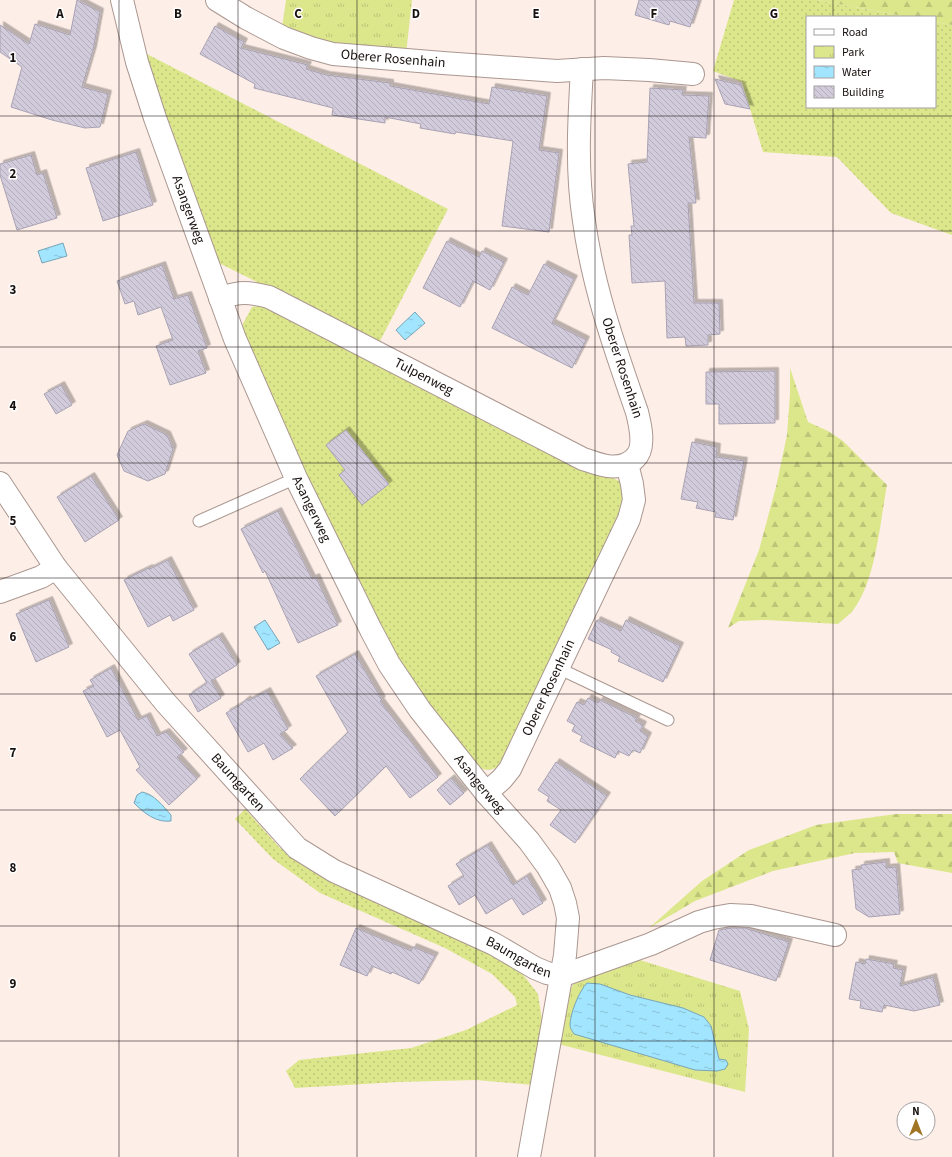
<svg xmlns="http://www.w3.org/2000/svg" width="952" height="1157" font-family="'Source Sans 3',sans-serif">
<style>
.grass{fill:url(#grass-dots)}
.forest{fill:url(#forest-firs)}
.park{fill:url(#park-tufts)}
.water{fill:url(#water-ripples);stroke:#79a5b7}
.building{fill:url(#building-back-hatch);stroke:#a8a2b2;filter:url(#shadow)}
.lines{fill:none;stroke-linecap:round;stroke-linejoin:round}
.lane-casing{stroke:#aa9790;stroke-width:13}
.street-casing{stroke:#aa9790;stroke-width:24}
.lane{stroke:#fff;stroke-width:11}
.street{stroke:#fff;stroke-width:22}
.grid{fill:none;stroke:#18110f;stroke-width:1;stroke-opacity:0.55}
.labels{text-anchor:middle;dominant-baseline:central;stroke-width:3;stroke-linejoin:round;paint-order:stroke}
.street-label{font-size:14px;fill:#18110f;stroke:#fff}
.grid-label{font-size:13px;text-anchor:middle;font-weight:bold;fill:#18110f;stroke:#fff;stroke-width:3;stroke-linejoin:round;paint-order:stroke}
</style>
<defs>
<pattern id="grass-dots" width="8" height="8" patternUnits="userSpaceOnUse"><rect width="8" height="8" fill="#dce78c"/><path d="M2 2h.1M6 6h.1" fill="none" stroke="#bcc578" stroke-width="1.8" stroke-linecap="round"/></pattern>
<pattern id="forest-firs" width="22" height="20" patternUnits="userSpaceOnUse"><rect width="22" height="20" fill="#dce78c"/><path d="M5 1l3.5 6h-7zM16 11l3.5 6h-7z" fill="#bcc578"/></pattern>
<pattern id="park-tufts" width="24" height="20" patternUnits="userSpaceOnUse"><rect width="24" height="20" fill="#dce78c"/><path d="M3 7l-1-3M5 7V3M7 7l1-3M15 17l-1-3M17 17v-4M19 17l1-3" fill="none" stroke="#bcc578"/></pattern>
<pattern id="water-ripples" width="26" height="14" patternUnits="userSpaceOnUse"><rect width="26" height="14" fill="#a2e5ff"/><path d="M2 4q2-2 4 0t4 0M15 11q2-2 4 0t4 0" fill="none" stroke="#8bc3d9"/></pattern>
<pattern id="building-back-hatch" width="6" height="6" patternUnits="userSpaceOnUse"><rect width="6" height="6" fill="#d1cbdc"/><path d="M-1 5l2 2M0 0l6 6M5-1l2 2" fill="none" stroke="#b3adbc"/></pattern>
<filter id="shadow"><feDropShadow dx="3.5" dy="-3.5" stdDeviation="0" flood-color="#0004"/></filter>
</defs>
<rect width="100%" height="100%" fill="#feeee8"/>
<!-- grass -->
<path class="grass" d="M 734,0 L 817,0 L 908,17 L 807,17 L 807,107 L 935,107 L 935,22 L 952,25 L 952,235 L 891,213 L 837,157 L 763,152 L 742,82 L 713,71 Z
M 143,52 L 448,209 L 379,343 L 219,263 Z
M 267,305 L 619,481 L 623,491 L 625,505 L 500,765 C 490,772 485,771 474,765 L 409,678 L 340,548 L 240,329 L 252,307 Z
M 245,809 L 279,847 L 308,869 L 355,892 L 435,926 L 518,968 L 538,994 L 542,1020 L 533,1085 L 476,1080 L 398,1082 L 295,1088 L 286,1071 L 299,1060 L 411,1048 L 466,1030 L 517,1005 L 515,997 L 492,974 L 445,948 L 320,893 L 273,859 L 235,819 Z"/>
<!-- forest -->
<path class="forest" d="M 817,0 L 952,0 L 952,25 L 935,22 L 935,17 L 908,17 Z
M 790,368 L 808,422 L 828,431 L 843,441 L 887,485 C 880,522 876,579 854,609 C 850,615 843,619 838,624 L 766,620 L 739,621 L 728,628 L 759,550 L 776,487 L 787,435 L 790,394 Z
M 896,814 L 952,814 L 952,873 L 898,863 L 894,852 L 855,853 L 773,871 L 695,901 L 649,928 L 702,881 L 749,850 L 816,825 Z"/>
<!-- park -->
<path class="park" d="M 286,0 L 412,0 L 406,54 L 353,49 L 282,28 Z
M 630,957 L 740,991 L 749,1029 L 745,1092 L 558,1044 L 569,992 L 575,981 Z"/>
<!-- water -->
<path class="water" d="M 63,243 L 67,256 L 42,263 L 38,251 Z
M 415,312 L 425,323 L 405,340 L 396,330 Z
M 265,620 L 280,643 L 268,650 L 254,627 Z
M 142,792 C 154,794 163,806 171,815 L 171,821 C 156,823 144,813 134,803 L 137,795 Z
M 587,983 L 600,984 L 630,995 L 683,1008 L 704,1017 L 711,1026 L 719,1059 L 726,1060 L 728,1064 L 725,1069 L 717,1071 L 695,1070 L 574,1034 C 572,1031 570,1028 570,1025 C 570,1014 579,991 587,983 Z"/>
<!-- building -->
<path class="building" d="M 77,0 L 100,12 L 93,50 L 82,87 L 108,94 L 100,127 L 85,128 L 52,120 L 11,107 L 22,67 L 0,52 L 0,25 L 29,44 L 35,24 L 70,35 Z
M 639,0 L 699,0 L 690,27 L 670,21 L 669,25 L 635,15 Z
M 215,26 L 244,42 L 241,48 L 308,65 L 306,69 L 326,75 L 390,83 L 390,86 L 489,104 L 492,87 L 547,96 L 539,150 L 559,153 L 549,232 L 502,226 L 513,141 L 456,132 L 455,134 L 420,128 L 421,124 L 385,117 L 385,123 L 332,115 L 333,108 L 254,88 L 255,84 L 200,54 Z
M 715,79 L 741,85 L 750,109 L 725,104 Z
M 650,88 L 683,90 L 682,95 L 709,96 L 706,138 L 689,137 L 696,203 L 688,203 L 694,303 L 719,303 L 720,334 L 708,335 L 708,345 L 686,346 L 685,337 L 667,338 L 665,281 L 632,283 L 629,235 L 632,235 L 631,226 L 634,226 L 628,164 L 647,162 Z
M 136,152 L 153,205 L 103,221 L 86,168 Z
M 31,155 L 37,175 L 43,173 L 57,218 L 17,230 L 0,175 L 0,164 Z
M 447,241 L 479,257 L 482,251 L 504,262 L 490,290 L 473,281 L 460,307 L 423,288 Z
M 544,264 L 574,279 L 552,323 L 586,340 L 572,368 L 492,328 L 512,287 L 528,295 Z
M 162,265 L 174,299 L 188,295 L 207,348 L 198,351 L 206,373 L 170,385 L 156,346 L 173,340 L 161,307 L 138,315 L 134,301 L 125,304 L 117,281 Z
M 775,371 L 775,423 L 719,424 L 719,404 L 706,404 L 706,372 Z
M 61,385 L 72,405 L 56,414 L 44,394 Z
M 144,424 L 167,435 L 173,449 L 165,474 L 148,481 L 124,471 L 117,455 L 128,431 Z
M 346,430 L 389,484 L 362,505 L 339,475 L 345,470 L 326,445 Z
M 692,442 L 717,447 L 716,457 L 744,461 L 733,520 L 715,517 L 716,512 L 696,508 L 698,502 L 681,499 Z
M 91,476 L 119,520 L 85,542 L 57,497 Z
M 278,511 L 312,579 L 316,577 L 338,625 L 298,643 L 265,571 L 263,573 L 241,529 Z
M 168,560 L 194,610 L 173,621 L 170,615 L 148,627 L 124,580 L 149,568 L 150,569 Z
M 49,600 L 69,647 L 36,662 L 16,614 Z
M 597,620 L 621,631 L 626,620 L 680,646 L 663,682 L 618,661 L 620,657 L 611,652 L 612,650 L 588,639 Z
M 219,636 L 237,665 L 211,681 L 221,698 L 198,712 L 189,695 L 207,683 L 189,654 Z
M 355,654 L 382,700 L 380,701 L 438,777 L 410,798 L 386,766 L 335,816 L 300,779 L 348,732 L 316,676 Z
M 111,668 L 138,720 L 147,716 L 157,736 L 166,732 L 184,752 L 177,757 L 197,779 L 169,805 L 136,770 L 140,767 L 120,730 L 107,737 L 83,691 L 94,686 L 90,680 Z
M 267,691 L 288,729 L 280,734 L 293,748 L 273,760 L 264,743 L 248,752 L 226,713 L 242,704 L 242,703 L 247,699 L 248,701 Z
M 588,698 L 598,703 L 600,700 L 637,718 L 635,721 L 643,725 L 640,731 L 648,736 L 640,753 L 633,750 L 629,756 L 618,751 L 615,758 L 580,741 L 582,736 L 572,731 L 575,725 L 567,721 L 577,702 L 584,705 Z
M 556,762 L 607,796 L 575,843 L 550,825 L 561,810 L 547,801 L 549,797 L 538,790 Z
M 451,778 L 464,793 L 450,805 L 437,790 Z
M 488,845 L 513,885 L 527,876 L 543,903 L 523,915 L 512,898 L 486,914 L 475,895 L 459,905 L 448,886 L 464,876 L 456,864 Z
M 886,862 L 886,868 L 896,867 L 900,914 L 869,917 L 856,909 L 852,870 L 861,869 L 861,865 Z
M 356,928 L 411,951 L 413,947 L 435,956 L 419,984 L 392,972 L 391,974 L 372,966 L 367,976 L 340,965 Z
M 731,928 L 745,928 L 789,942 L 776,981 L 710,960 L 719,930 Z
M 866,959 L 894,964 L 893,968 L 903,970 L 900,986 L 933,977 L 940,1005 L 914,1011 L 884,1005 L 882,1012 L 860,1008 L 861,1001 L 849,999 L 856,962 L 865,964 Z"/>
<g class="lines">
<!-- lane casing -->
<g class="lane-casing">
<path id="lane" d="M 199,521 L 296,478
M 558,668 L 668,720"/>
</g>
<!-- street casing -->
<g class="street-casing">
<g id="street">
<path id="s1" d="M 122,0 L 137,62 L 155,118 L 235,339 L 296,478 L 371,630 L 389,664 L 420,710 L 486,793 L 529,841 L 548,867 L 560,888 L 565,903 L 568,918 L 565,955 L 529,1157"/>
<path id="s2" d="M 217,0 L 246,18 L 284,38 L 311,48 L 333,54 L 443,63 L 557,71 L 604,68 L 649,70 L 693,74"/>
<path id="s3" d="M 220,298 C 241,291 248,292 269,297 L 583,459 C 599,464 610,470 627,464"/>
<path id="s4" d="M 0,483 L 56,568 L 165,702 L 297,848 L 334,871 L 494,944 L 535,968 L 547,973 L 561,976 L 651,944 L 699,922 L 713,918 L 730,915 L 751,916 L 835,935"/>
<path d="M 0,592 L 41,577 L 56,568"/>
<path id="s5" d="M 486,793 L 502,779 L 510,769 L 629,519 L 634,500 L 632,484 L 627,464 C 629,462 633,461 635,458 C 646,448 640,424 637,412 C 615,349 593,287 584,221 C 576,171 579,120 582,69"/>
</g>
</g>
<!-- lane -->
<use href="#lane" class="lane"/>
<!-- street -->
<use href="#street" class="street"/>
</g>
<!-- grid -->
<path class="grid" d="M 119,0 L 119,1157M 238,0 L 238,1157M 357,0 L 357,1157M 476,0 L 476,1157M 595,0 L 595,1157M 714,0 L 714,1157M 833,0 L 833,17M 833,107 L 833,1157M 0,116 L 952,116M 0,231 L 952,231M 0,347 L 952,347M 0,463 L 952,463M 0,578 L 952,578M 0,694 L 952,694M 0,810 L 952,810M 0,926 L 952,926M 0,1041 L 952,1041"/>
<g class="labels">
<!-- street labels -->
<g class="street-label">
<text stroke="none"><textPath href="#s2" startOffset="189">Oberer Rosenhain</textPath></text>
<text stroke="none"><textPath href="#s1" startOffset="220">Asangerweg</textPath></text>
<text transform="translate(622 368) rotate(72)">Oberer Rosenhain</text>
<text stroke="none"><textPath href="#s3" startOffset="224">Tulpenweg</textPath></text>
<text stroke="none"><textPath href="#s1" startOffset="544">Asangerweg</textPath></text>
<text stroke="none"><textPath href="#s5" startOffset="124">Oberer Rosenhain</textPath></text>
<text stroke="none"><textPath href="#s4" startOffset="383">Baumgarten</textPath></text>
<text stroke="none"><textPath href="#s1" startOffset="868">Asangerweg</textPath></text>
<text stroke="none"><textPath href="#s4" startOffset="719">Baumgarten</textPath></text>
</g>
</g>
<g class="grid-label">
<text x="60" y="18">A</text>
<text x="178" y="18">B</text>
<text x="298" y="18">C</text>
<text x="416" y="18">D</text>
<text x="536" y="18">E</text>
<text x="654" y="18">F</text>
<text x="774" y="18">G</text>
<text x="13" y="62">1</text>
<text x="13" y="178">2</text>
<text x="13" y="294">3</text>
<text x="13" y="410">4</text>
<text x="13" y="525">5</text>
<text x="13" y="641">6</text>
<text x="13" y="757">7</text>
<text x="13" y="872">8</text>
<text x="13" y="988">9</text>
</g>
<!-- legend -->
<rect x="806" y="16" width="130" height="92" fill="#ffffff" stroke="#a3a09f"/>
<rect x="814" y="29" width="20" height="6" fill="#ffffff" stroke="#a3a09f"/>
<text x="842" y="36" font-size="12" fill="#18110f">Road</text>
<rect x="814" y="46" width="20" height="12" fill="url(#park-tufts)" stroke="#a3a09f"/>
<text x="842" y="56" font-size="12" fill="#18110f">Park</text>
<rect x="814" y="66" width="20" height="12" fill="url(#water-ripples)" stroke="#a3a09f"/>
<text x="842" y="76" font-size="12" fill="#18110f">Water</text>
<rect x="814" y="86" width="20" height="12" fill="url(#building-back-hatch)" stroke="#a3a09f"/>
<text x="842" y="96" font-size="12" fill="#18110f">Building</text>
<!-- north arrow -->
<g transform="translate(916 1121)"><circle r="19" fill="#ffffff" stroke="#a3a09f"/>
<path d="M0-3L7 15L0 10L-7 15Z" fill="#a07625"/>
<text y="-6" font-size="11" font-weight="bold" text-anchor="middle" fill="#18110f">N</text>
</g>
</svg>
